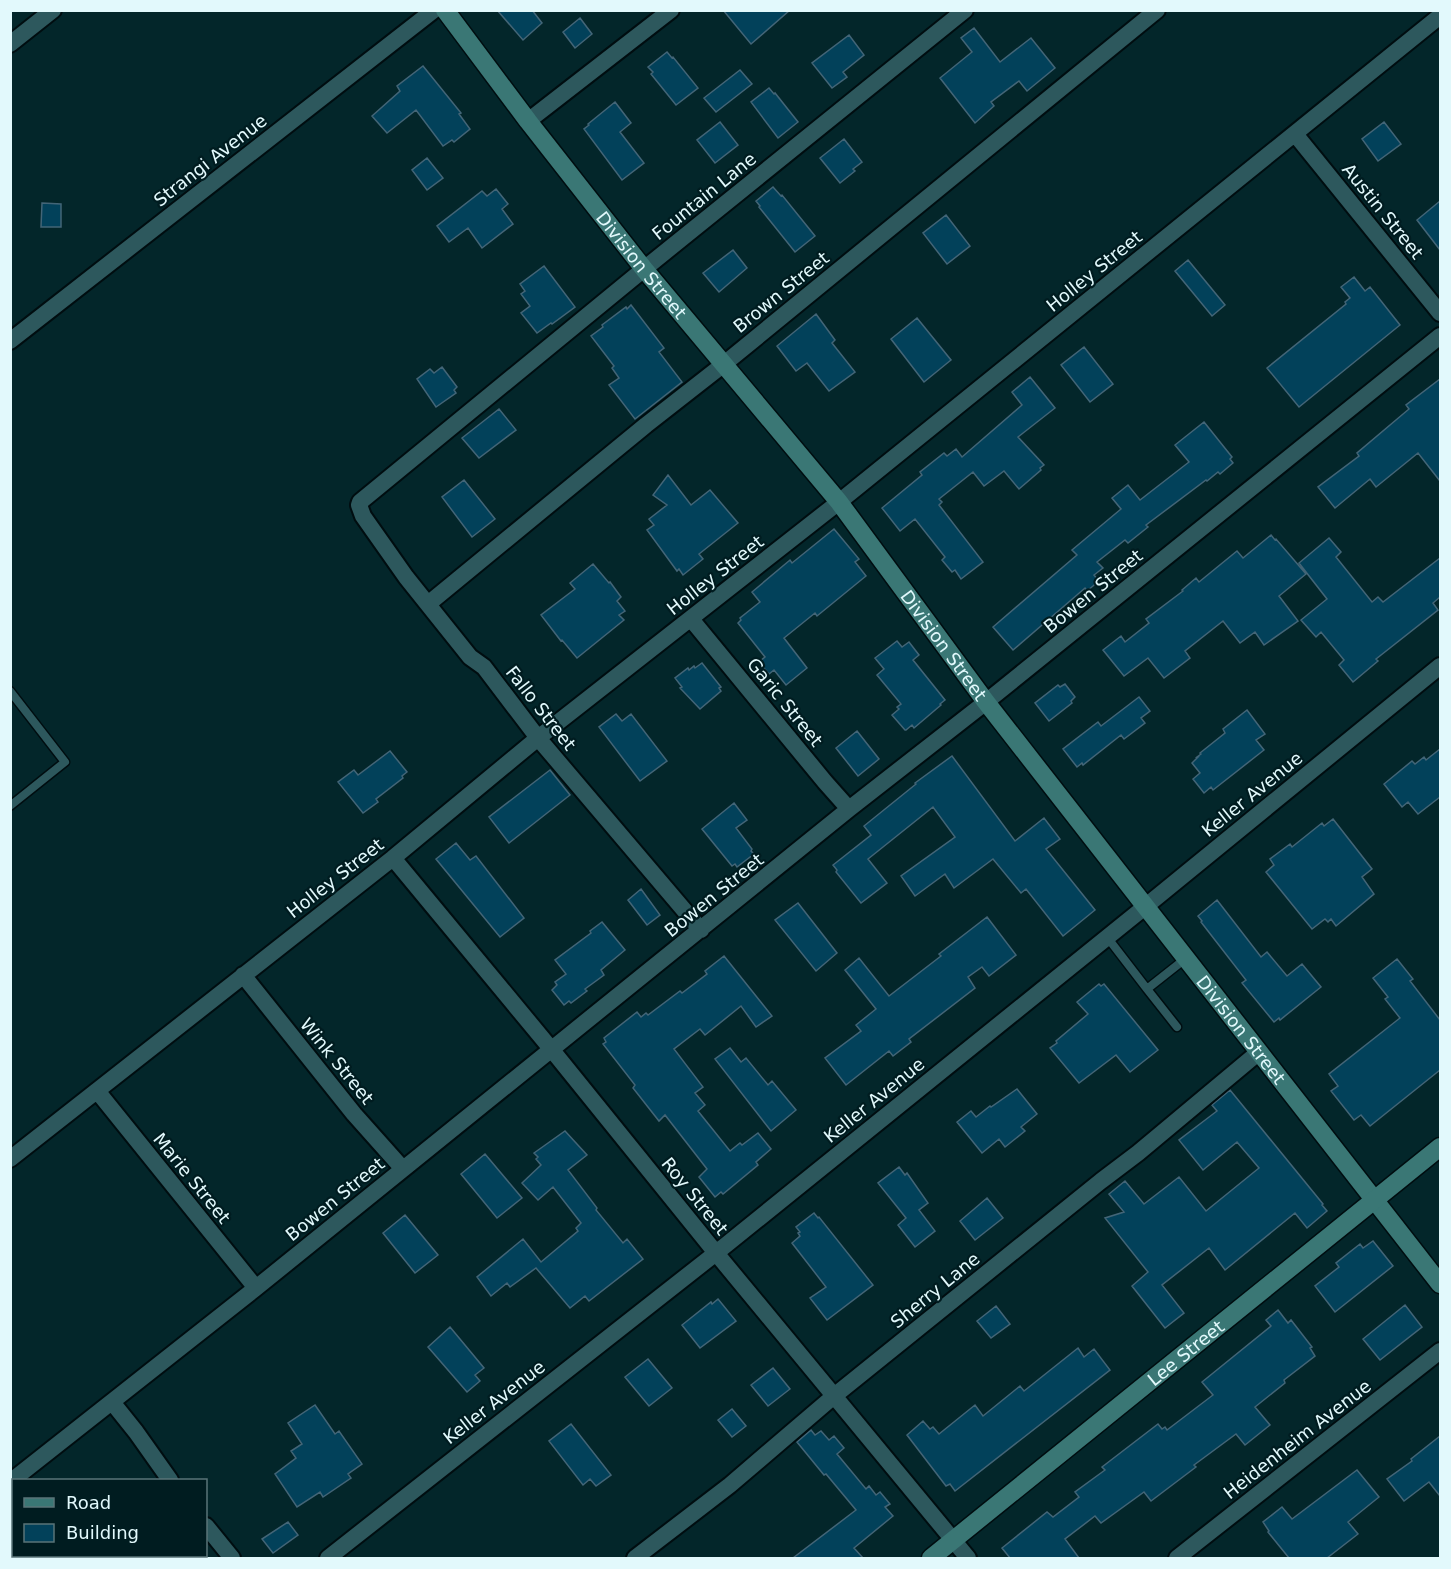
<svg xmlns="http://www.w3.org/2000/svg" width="1451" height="1569" font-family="'DejaVu Sans',sans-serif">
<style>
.building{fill:#02415a;stroke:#436577;stroke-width:1.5}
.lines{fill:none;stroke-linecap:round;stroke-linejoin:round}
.lane-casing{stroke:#000d10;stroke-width:11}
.street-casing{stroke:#000d10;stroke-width:20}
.secondary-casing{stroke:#000d10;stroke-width:21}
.lane{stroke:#2d585d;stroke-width:8}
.street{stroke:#2d585d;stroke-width:16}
.secondary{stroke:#3a7775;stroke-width:18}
.labels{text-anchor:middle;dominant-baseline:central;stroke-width:4.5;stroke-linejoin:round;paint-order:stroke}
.street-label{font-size:18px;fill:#e2f9fc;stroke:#001c20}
</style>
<rect width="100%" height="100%" fill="#03262a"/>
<!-- building -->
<path class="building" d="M 497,10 L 532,10 L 542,23 L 523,40 Z
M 723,10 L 790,10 L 751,44 Z
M 580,18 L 592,34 L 575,48 L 563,32 Z
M 974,28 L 1000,62 L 1031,38 L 1055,68 L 1027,91 L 1019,81 L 991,102 L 994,106 L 975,123 L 940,78 L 972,52 L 961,38 Z
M 849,35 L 864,55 L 843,72 L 847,77 L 832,88 L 812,63 Z
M 667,52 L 672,58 L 673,57 L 698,88 L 676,105 L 651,74 L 653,72 L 648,67 Z
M 423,66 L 461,113 L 459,114 L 470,129 L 454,142 L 452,140 L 443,146 L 416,110 L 387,133 L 372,116 L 400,91 L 397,86 Z
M 740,70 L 752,84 L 716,112 L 704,98 Z
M 769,88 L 774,94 L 775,93 L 798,122 L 778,138 L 751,102 Z
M 615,102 L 631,123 L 620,132 L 644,163 L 622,180 L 584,129 L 589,125 L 588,124 Z
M 720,122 L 738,145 L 715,163 L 697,140 Z
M 1384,122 L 1401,144 L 1378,161 L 1362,139 Z
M 844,139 L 862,162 L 853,169 L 855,171 L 840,183 L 820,158 Z
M 427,158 L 443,178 L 427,190 L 412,170 Z
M 773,187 L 781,196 L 782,195 L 815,236 L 795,252 L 759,207 L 760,206 L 756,201 Z
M 496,189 L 508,204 L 502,209 L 513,224 L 482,248 L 468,228 L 449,242 L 437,226 L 482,191 L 487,196 Z
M 1440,201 L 1440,250 L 1417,220 Z
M 42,203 L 61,204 L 61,227 L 41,227 Z
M 946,215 L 970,246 L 947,264 L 923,233 Z
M 733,250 L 747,268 L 719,292 L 703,273 Z
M 1188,260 L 1225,305 L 1212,316 L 1175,271 Z
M 544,266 L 575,307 L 552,324 L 551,323 L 537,333 L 521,313 L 530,306 L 521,294 L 525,291 L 520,284 Z
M 1354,277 L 1365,291 L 1370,287 L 1400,325 L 1299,407 L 1267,368 L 1346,304 L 1345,302 L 1350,298 L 1341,287 Z
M 631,305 L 664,348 L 659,352 L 682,382 L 635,419 L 609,385 L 619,378 L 612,368 L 614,366 L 591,336 L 603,327 L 602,325 L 626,307 L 627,309 Z
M 816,314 L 835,340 L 832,343 L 855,372 L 829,391 L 807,363 L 796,371 L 777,346 Z
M 917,318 L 951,360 L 924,382 L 891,339 Z
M 1084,347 L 1113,384 L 1090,402 L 1061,365 Z
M 442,367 L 457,387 L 454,390 L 456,393 L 436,407 L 417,379 L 430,369 L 434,373 Z
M 1030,377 L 1055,408 L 1018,437 L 1044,465 L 1040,468 L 1041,470 L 1019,489 L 1004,471 L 984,486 L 973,472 L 939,499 L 942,502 L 939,505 L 983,562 L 961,579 L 955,570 L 952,572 L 942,560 L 945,557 L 915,519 L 900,531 L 882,508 L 922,475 L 920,472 L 944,453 L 947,456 L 956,449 L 962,457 L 1022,405 L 1012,392 Z
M 1440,379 L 1440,481 L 1418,453 L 1376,487 L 1370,479 L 1335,508 L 1318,487 L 1359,456 L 1357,453 L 1409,409 L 1406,405 Z
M 499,409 L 516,430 L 479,458 L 462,438 Z
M 1204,422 L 1232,457 L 1230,459 L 1233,463 L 1220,474 L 1218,472 L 1207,481 L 1206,480 L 1146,525 L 1148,527 L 1128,543 L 1125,540 L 1097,562 L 1103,568 L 1094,575 L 1099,581 L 1087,591 L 1085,588 L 1013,650 L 993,627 L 1077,555 L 1072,550 L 1121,509 L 1112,498 L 1128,485 L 1140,500 L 1189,462 L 1175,445 Z
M 668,475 L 691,505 L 710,490 L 738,523 L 699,554 L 703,559 L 683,575 L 679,569 L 677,571 L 647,530 L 654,525 L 649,519 L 667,505 L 653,495 Z
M 464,480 L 495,519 L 472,537 L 442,497 Z
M 834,529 L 859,559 L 855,562 L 866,576 L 817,616 L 815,613 L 784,638 L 807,668 L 786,685 L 774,670 L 769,674 L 759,662 L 765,657 L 738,623 L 741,620 L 740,618 L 760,602 L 752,592 L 790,560 L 792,563 Z
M 1271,535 L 1275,540 L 1276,539 L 1306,574 L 1279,596 L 1298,621 L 1264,645 L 1255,632 L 1240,643 L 1223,621 L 1185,651 L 1190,658 L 1164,678 L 1148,658 L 1124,676 L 1103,650 L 1121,636 L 1125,642 L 1149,623 L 1146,619 L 1183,591 L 1182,590 L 1196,578 L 1199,582 L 1237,551 L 1243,558 Z
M 1329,538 L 1341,552 L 1336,557 L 1372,602 L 1378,597 L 1383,602 L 1440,558 L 1440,597 L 1433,603 L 1438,610 L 1376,659 L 1378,661 L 1353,682 L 1339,665 L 1344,660 L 1321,632 L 1316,637 L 1301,620 L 1327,599 L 1299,563 Z
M 593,564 L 609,583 L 610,582 L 621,597 L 617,601 L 625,611 L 619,615 L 624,620 L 577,658 L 562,640 L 561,641 L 541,615 L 575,589 L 570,583 Z
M 897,641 L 902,647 L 909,642 L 919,655 L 913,660 L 945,700 L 940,704 L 941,705 L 914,728 L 912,725 L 906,730 L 905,730 L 892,715 L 899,709 L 897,707 L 901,704 L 877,675 L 884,669 L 875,658 Z
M 702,663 L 721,687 L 719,688 L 721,691 L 700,709 L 680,688 L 682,687 L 675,678 L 688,668 L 689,670 L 694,666 L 695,668 Z
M 1065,684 L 1075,697 L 1071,701 L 1072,703 L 1049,721 L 1035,703 L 1058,685 L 1060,687 Z
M 1139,697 L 1150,711 L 1141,718 L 1145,723 L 1124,739 L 1121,735 L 1083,765 L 1082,763 L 1077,767 L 1063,749 L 1098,722 L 1101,726 Z
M 1247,710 L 1265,734 L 1256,740 L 1264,750 L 1213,790 L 1211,787 L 1204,793 L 1193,779 L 1200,773 L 1192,763 L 1198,757 L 1197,757 L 1201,754 L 1200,753 L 1225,733 L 1223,729 Z
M 616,714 L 622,721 L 631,714 L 667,761 L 640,781 L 599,727 Z
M 857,731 L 879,759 L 858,776 L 836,748 Z
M 1440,749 L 1440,797 L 1418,814 L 1408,802 L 1402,807 L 1384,784 L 1412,761 L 1415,764 L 1424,757 L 1426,760 Z
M 390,751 L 407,772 L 402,776 L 403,778 L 376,799 L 378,802 L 363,813 L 338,782 L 354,770 L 358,775 Z
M 952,756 L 1015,841 L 1044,818 L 1060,839 L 1046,849 L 1095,910 L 1063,936 L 1026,889 L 1021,893 L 993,859 L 954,888 L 945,874 L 915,896 L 901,876 L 955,837 L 933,807 L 868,859 L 887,883 L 861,903 L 836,872 L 837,870 L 833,865 L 871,835 L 864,826 L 916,784 L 915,783 Z
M 550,770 L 570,795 L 509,843 L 489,817 Z
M 734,803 L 747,820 L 736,828 L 752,849 L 751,851 L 754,854 L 737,867 L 735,864 L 732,866 L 702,829 Z
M 1333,819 L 1372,869 L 1362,877 L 1374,894 L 1336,926 L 1331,919 L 1328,922 L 1325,919 L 1312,929 L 1266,872 L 1274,865 L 1270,859 L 1290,844 L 1292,847 L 1322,823 L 1324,826 Z
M 456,843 L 470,860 L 476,856 L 524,918 L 500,937 L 436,859 Z
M 641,889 L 660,915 L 647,925 L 628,900 Z
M 1217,900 L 1261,957 L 1267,952 L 1287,976 L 1302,964 L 1321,987 L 1280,1020 L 1279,1018 L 1274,1022 L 1242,983 L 1246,980 L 1201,922 L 1202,921 L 1198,916 Z
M 798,903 L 837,953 L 816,971 L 775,920 Z
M 987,917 L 1016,955 L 989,976 L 982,967 L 968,977 L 975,988 L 909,1039 L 911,1042 L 893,1056 L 889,1051 L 846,1085 L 825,1058 L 861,1031 L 856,1025 L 876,1009 L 845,970 L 859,958 L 889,996 L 941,956 L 939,954 Z
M 602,922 L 625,950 L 601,970 L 604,975 L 585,989 L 587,991 L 571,1003 L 569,1001 L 564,1005 L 552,990 L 557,985 L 555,982 L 566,974 L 555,960 L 591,933 L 590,931 Z
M 724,956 L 772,1016 L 756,1027 L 741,1006 L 705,1035 L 700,1029 L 674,1049 L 703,1087 L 695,1093 L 705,1105 L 698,1111 L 730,1151 L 740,1143 L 742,1145 L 758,1133 L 771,1149 L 756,1162 L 758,1165 L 723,1194 L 721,1192 L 715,1197 L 699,1177 L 707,1169 L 665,1115 L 659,1121 L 633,1088 L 635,1085 L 603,1044 L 606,1042 L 604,1038 L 637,1012 L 641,1017 L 646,1013 L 648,1015 L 680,991 L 682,993 L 707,974 L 705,971 Z
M 1397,959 L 1413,979 L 1410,981 L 1440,1020 L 1440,1070 L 1370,1126 L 1361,1115 L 1354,1120 L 1331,1091 L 1338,1086 L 1329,1074 L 1400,1018 L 1385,999 L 1388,997 L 1373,978 Z
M 1099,984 L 1101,986 L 1104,984 L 1158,1050 L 1130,1072 L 1116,1055 L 1079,1083 L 1050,1048 L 1057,1043 L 1056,1041 L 1088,1014 L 1077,1002 Z
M 730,1048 L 741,1062 L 746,1058 L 768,1085 L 772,1081 L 796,1110 L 771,1131 L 715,1059 Z
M 1017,1089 L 1037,1114 L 1021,1127 L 1025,1131 L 1005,1147 L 999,1139 L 982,1153 L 957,1122 L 971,1111 L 976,1117 L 990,1106 L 991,1107 Z
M 1230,1090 L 1323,1204 L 1322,1205 L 1327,1211 L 1307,1228 L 1295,1213 L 1225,1270 L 1209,1248 L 1162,1285 L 1184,1313 L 1165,1328 L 1132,1286 L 1148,1272 L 1105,1218 L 1124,1212 L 1109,1194 L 1125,1181 L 1144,1204 L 1179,1177 L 1206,1211 L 1259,1168 L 1237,1142 L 1203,1170 L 1179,1140 L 1217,1111 L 1212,1105 Z
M 565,1131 L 587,1155 L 568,1170 L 597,1208 L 596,1210 L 623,1243 L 627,1239 L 643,1259 L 589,1301 L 585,1296 L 570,1308 L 536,1268 L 510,1287 L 507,1283 L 491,1296 L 477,1277 L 523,1239 L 541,1262 L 578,1231 L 576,1228 L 581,1223 L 553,1187 L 538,1200 L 522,1183 L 541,1165 L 536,1159 L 538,1157 L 534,1153 Z
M 485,1154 L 522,1198 L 497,1218 L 461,1174 Z
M 899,1167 L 905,1175 L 907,1173 L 928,1203 L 919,1210 L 935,1231 L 915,1247 L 898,1225 L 906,1218 L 878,1183 Z
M 987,1198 L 1003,1218 L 975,1240 L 960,1221 Z
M 814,1213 L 818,1218 L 819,1217 L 873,1285 L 827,1320 L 810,1298 L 826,1287 L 792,1243 L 800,1236 L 798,1233 L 800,1232 L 796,1227 Z
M 405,1215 L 438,1255 L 415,1273 L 383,1233 Z
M 1373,1241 L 1393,1266 L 1335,1312 L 1315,1286 L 1339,1267 L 1336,1263 L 1360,1244 L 1363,1248 Z
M 718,1299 L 736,1321 L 700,1348 L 682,1325 L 711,1302 L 712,1304 Z
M 1405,1305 L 1422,1327 L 1380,1360 L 1363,1339 Z
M 996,1306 L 1010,1324 L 991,1338 L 977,1321 Z
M 1278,1310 L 1288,1323 L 1291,1320 L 1312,1347 L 1310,1348 L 1315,1356 L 1284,1380 L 1285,1383 L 1255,1407 L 1270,1425 L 1245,1445 L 1236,1434 L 1194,1465 L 1196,1467 L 1151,1501 L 1144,1492 L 1101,1523 L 1095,1516 L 1065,1539 L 1079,1558 L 1010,1558 L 1002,1548 L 1047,1512 L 1053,1517 L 1079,1497 L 1075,1492 L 1105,1470 L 1102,1467 L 1158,1424 L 1162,1429 L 1165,1427 L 1167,1430 L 1213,1395 L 1202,1382 L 1271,1326 L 1266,1320 Z
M 450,1327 L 484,1368 L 475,1375 L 480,1381 L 467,1392 L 428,1347 Z
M 1078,1348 L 1084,1357 L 1094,1349 L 1110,1370 L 955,1491 L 950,1484 L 946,1486 L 907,1435 L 923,1421 L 930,1429 L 933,1427 L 939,1434 L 975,1405 L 983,1416 L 1020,1386 L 1024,1391 Z
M 648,1359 L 672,1388 L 649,1406 L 625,1377 Z
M 773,1368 L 790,1389 L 768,1406 L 751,1385 Z
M 315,1405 L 335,1434 L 339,1431 L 362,1464 L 348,1474 L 351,1478 L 323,1497 L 320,1492 L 297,1507 L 275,1474 L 296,1458 L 291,1451 L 302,1444 L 288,1423 Z
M 732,1409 L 746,1426 L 732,1437 L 718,1420 Z
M 571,1424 L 611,1475 L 596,1486 L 590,1479 L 583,1485 L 549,1441 Z
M 811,1430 L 815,1435 L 821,1431 L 829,1440 L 834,1436 L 844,1448 L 837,1454 L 866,1489 L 869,1486 L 876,1495 L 880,1492 L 890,1504 L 885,1507 L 893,1516 L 854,1548 L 863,1558 L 793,1558 L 856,1510 L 826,1474 L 824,1475 L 797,1442 Z
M 1440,1436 L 1440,1496 L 1429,1482 L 1404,1501 L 1387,1479 L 1412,1461 L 1411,1459 Z
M 1357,1470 L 1379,1497 L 1348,1522 L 1358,1534 L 1327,1558 L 1289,1558 L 1268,1532 L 1269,1531 L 1263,1522 L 1282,1507 L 1292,1519 Z
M 288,1522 L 298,1535 L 273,1553 L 262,1539 Z"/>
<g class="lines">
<!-- lane casing -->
<g class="lane-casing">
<path id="lane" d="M 10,691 L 65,762 L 10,806
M 1107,937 L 1147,989
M 1177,1027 L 1147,989 L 1185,959"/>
</g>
<!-- street casing -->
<g class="street-casing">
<path id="street" d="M 10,44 L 53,10
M 528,121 L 671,10
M 1295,134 L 1440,313
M 10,341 L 434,10
M 428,604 L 646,425 L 724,364 L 1157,10
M 691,619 L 825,782 L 849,809
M 393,858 L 552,1050 L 716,1253 L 968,1558
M 701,930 L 538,738 L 484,667 L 470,657 L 406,577 L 363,516 L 359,505 L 360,502 L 644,269 L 965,10
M 243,975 L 354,1114 L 403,1169
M 98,1092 L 256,1288
M 10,1159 L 393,858 L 538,738 L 839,502 L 1440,16
M 112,1402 L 136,1432 L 170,1480
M 10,1482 L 256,1288 L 849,809 L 986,702 L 1440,336
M 206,1526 L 232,1558
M 328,1558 L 716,1253 L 1146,906 L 1440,666
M 635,1558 L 730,1485 L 834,1396 L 1101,1181 L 1138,1153 L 1259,1052
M 1177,1558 L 1440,1351"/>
</g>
<!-- secondary casing -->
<g class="secondary-casing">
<g id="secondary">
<path id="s1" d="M 445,10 L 528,121 L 644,269 L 839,502 L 986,702 L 1440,1284"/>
<path id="s2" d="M 931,1558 L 1440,1147"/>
</g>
</g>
<!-- lane -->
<use href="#lane" class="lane"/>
<!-- street -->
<use href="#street" class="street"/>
<!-- secondary -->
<use href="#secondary" class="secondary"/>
</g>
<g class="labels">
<!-- street labels -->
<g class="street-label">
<text transform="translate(210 160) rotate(-38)">Strangi Avenue</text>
<text transform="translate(704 196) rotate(-39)">Fountain Lane</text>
<text transform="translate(1383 211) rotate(51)">Austin Street</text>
<text stroke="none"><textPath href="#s1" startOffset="322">Division Street</textPath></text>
<text transform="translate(1094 271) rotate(-39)">Holley Street</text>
<text transform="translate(781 292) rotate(-39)">Brown Street</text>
<text transform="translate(715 575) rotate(-38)">Holley Street</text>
<text transform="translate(1093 591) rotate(-39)">Bowen Street</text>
<text stroke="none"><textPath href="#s1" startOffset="808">Division Street</textPath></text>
<text transform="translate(785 702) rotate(51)">Garic Street</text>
<text transform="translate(541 708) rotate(52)">Fallo Street</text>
<text transform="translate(1252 794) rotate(-39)">Keller Avenue</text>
<text transform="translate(335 878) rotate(-38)">Holley Street</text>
<text transform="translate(714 895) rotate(-39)">Bowen Street</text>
<text stroke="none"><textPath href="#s1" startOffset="1294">Division Street</textPath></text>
<text transform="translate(337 1061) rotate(51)">Wink Street</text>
<text transform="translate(874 1100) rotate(-39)">Keller Avenue</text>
<text transform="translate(192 1178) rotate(51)">Marie Street</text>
<text transform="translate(695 1196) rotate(51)">Roy Street</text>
<text transform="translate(335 1199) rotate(-39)">Bowen Street</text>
<text transform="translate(935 1290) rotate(-39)">Sherry Lane</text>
<text stroke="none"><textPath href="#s2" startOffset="327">Lee Street</textPath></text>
<text transform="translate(494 1402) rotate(-38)">Keller Avenue</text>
<text transform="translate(1297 1439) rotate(-38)">Heidenheim Avenue</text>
</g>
</g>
<!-- border -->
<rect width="1451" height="1569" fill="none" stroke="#e2f9fc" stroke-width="24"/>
<!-- legend -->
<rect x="12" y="1479" width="195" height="78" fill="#001c20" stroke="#5a7478" stroke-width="1.5"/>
<rect x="24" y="1498" width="30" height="9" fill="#3a7775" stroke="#5a7478" stroke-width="1.5"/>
<text x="66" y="1509" font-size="18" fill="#e2f9fc">Road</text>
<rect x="24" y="1524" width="30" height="18" fill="#02415a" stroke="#5a7478" stroke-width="1.5"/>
<text x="66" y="1539" font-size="18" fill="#e2f9fc">Building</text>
</svg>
